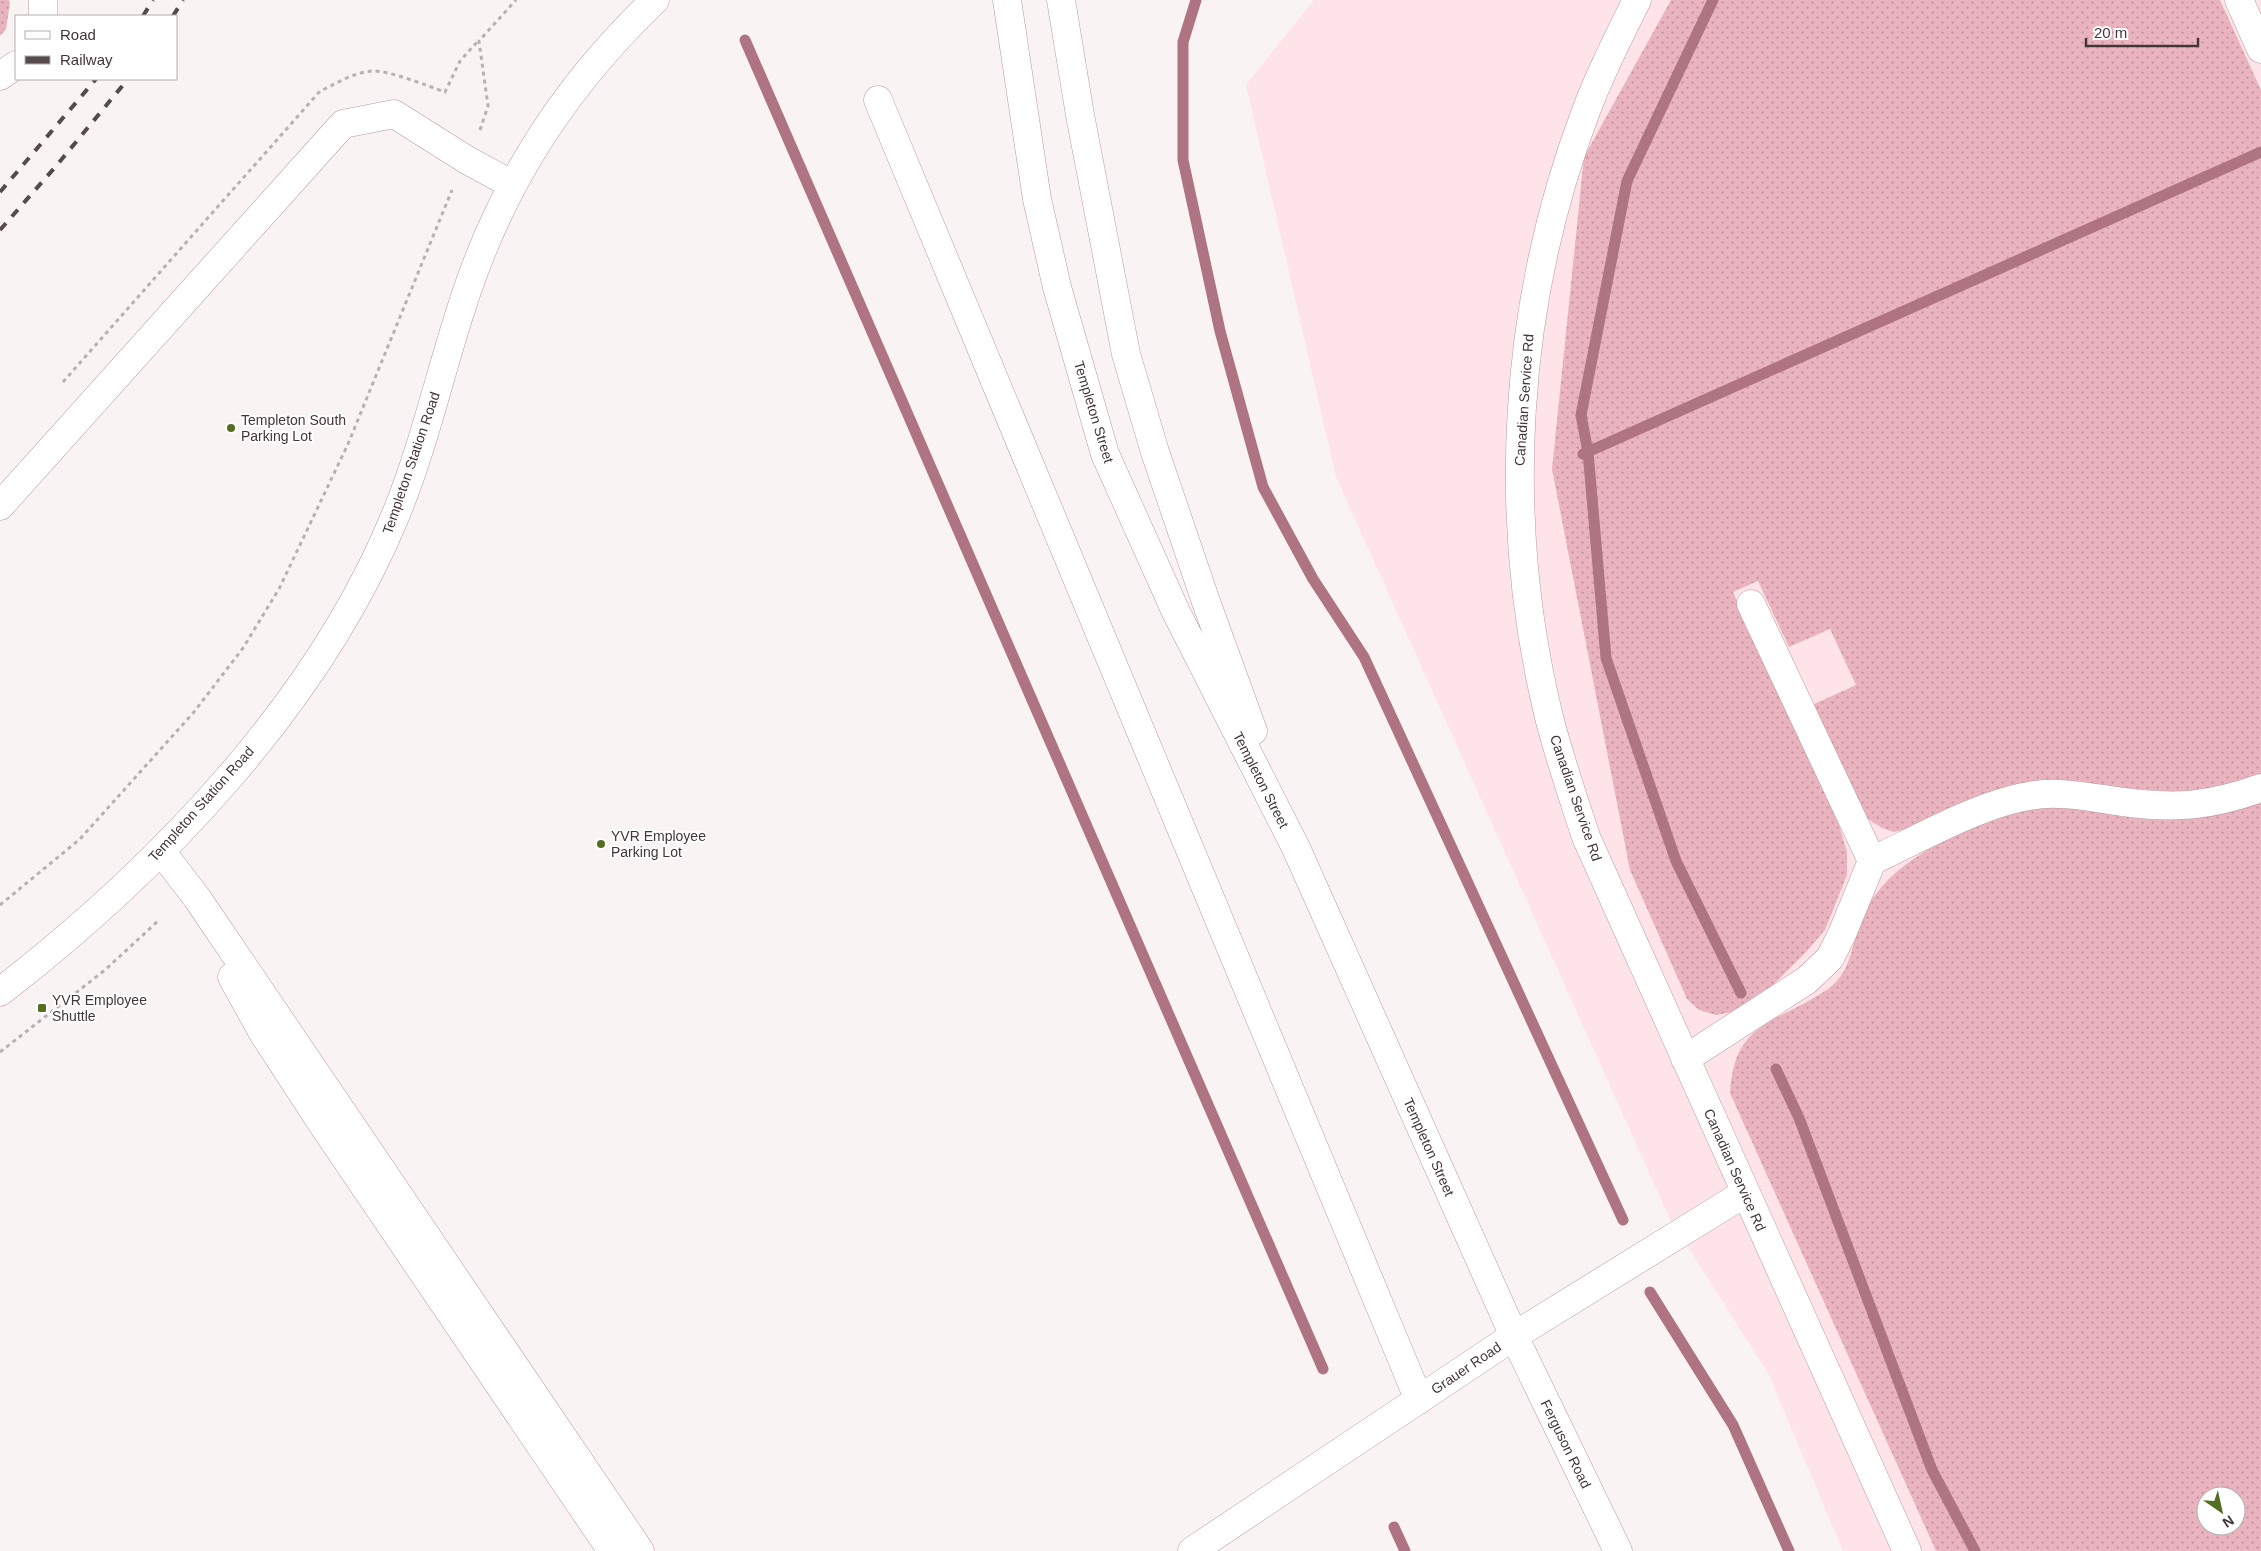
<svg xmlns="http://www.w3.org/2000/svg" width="2261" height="1551" font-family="Helvetica,sans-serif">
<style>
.built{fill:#fee3e8;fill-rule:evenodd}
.grass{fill:url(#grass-dots);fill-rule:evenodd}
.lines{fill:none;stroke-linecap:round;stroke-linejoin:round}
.stream{stroke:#af7482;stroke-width:11}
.minor-casing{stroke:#bb99a0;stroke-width:29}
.path{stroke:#bab0b2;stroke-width:3;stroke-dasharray:4 4;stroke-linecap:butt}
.minor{stroke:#fff;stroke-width:28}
.rail{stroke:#574a4c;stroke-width:4;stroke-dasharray:9 9;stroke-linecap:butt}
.poi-dot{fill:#546e21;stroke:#fff;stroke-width:2}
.labels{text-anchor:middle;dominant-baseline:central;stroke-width:4;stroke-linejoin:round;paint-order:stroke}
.street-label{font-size:14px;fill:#433538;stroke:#fff}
.poi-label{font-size:14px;fill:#433538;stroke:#fff;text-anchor:start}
</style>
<defs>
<pattern id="grass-dots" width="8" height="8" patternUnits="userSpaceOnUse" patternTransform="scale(1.25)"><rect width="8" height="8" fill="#e9b4bf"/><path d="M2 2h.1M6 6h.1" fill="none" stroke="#be939c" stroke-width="1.8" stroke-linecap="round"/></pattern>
</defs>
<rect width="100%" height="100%" fill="#faf3f4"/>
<!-- built -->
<path class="built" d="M 1314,0 L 2261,0 L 2261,1551 L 1843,1551 L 1768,1373 L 1669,1217 L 1336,477 L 1246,85 ZM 2206,1496 L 2236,1496 L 2236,1526 L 2206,1526 Z"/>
<!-- grass -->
<path class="grass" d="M 0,0 L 9,0 L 10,3 L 6,29 L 0,36 Z
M 1671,0 L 2220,0 L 2261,90 L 2261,776 L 2197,794 L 2156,794 L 2079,781 L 2043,781 L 1923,825 L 1894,832 L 1882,828 L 1868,819 L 1855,802 L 1812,705 L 1856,685 L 1830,629 L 1789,647 L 1758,581 L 1733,592 L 1839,825 L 1847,852 L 1847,875 L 1825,930 L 1806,952 L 1756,1002 L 1733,1012 L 1716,1015 L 1699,1010 L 1687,999 L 1630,870 L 1552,469 L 1584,157 Z
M 2261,802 L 2261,1551 L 1936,1551 L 1730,1093 C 1734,1036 1756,1028 1803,1004 C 1814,998 1825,992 1834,984 C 1853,965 1852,942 1861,918 C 1865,907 1883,884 1892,876 C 1929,841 2016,803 2068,806 C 2138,811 2191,832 2261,802 ZM 2206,1496 L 2236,1496 L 2236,1526 L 2206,1526 Z"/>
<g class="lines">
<!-- stream -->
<path class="stream" d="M 1196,0 L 1183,42 L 1183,160 L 1220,331 L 1263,487 L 1313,579 L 1364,657 L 1623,1220
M 1713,0 L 1627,181 L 1581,415 L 1588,452 L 1606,658 L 1676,861 L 1741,993
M 745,40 L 1323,1369
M 1583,454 L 2261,152
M 1776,1069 L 1799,1118 L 1932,1470 L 1975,1551
M 1650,1292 L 1733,1425 L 1789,1551
M 1394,1527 L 1405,1551"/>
<!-- minor casing -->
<g class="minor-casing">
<path id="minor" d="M 43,0 L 43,16
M 1007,0 L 1037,199 L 1057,287 L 1105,454 L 1176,612 L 1296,848 L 1514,1336 L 1618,1551
M 1061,0 L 1080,115 L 1126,354 L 1155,452 L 1205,599 L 1253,731
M 1637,0 C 1619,36 1600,73 1586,111 C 1513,303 1500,517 1549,717 C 1559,757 1573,797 1586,837 L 1907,1551
M 2239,0 L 2261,49
M 0,76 L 16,65
M 878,100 L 1419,1400
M 0,506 L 343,124 L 394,114 L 467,160 L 511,184
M 1751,604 L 1872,861
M 161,851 L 197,898 L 640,1551
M 232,977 L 263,1033 L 323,1125 L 612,1551
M 0,992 C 159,869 319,703 396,514 C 426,441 442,363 468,288 C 507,175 569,82 655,0
M 1685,1059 L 1807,980 L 1830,958 L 1842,934 L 1872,861 C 1918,839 1980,804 2029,796 C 2060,790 2093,798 2123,802 C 2177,809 2211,806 2261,788
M 1192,1551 L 1514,1336 L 1745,1193"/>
</g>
<!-- path -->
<path class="path" d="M 480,130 L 488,106 L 479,41 L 516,0
M 63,382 L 320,91 C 336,84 354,72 372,71 C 388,70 428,86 445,92 L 460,61 L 478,41
M 0,905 L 80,839 L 194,712 L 243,648 L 279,589 L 348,444 L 452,190
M 0,1052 L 105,970 L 158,921"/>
<!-- minor -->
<use href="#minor" class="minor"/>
<!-- rail -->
<path class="rail" d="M 143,16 L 153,0
M 173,16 L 183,0
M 0,192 L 96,79
M 0,230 L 57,165 L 128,79"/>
</g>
<!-- markers -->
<g class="poi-dot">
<circle cx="231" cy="428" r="5"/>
<circle cx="601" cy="844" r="5"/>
<rect x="37" y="1003" width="10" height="10" rx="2.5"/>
</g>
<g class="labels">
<!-- street labels -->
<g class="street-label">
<text transform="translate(1524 400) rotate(-86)">Canadian Service Rd</text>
<text transform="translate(1094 412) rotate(73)">Templeton Street</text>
<text transform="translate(411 463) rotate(-71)">Templeton Station Road</text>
<text transform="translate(1261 780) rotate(63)">Templeton Street</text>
<text transform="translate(1576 798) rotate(71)">Canadian Service Rd</text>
<text transform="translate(201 804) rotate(-48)">Templeton Station Road</text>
<text transform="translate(1429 1147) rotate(66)">Templeton Street</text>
<text transform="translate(1735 1170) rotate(66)">Canadian Service Rd</text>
<text transform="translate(1466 1368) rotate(-34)">Grauer Road</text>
<text transform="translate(1566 1444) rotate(64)">Ferguson Road</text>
</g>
<!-- poi labels -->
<g class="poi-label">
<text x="241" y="420">Templeton South<tspan x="241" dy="16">Parking Lot</tspan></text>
<text x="611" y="836">YVR Employee<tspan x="611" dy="16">Parking Lot</tspan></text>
<text x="52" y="1000">YVR Employee<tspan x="52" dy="16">Shuttle</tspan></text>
</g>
</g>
<!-- legend -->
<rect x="15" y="15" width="162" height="65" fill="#ffffff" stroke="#b4aeaf"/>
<rect x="25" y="31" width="25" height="8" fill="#ffffff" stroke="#b4aeaf"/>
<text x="60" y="40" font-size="15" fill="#433538">Road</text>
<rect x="25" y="56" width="25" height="8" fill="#574a4c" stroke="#b4aeaf"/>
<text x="60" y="65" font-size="15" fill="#433538">Railway</text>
<!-- north arrow -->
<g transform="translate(2221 1511) rotate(146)"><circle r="24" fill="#ffffff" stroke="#b4aeaf"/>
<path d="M0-4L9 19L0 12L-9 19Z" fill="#546e21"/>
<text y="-8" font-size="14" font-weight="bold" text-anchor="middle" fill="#433538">N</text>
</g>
<!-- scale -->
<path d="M2086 38v8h112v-8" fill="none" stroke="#433538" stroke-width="2.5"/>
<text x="2094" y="38" font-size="15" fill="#433538" stroke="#ffffff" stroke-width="4" paint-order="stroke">20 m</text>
</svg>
